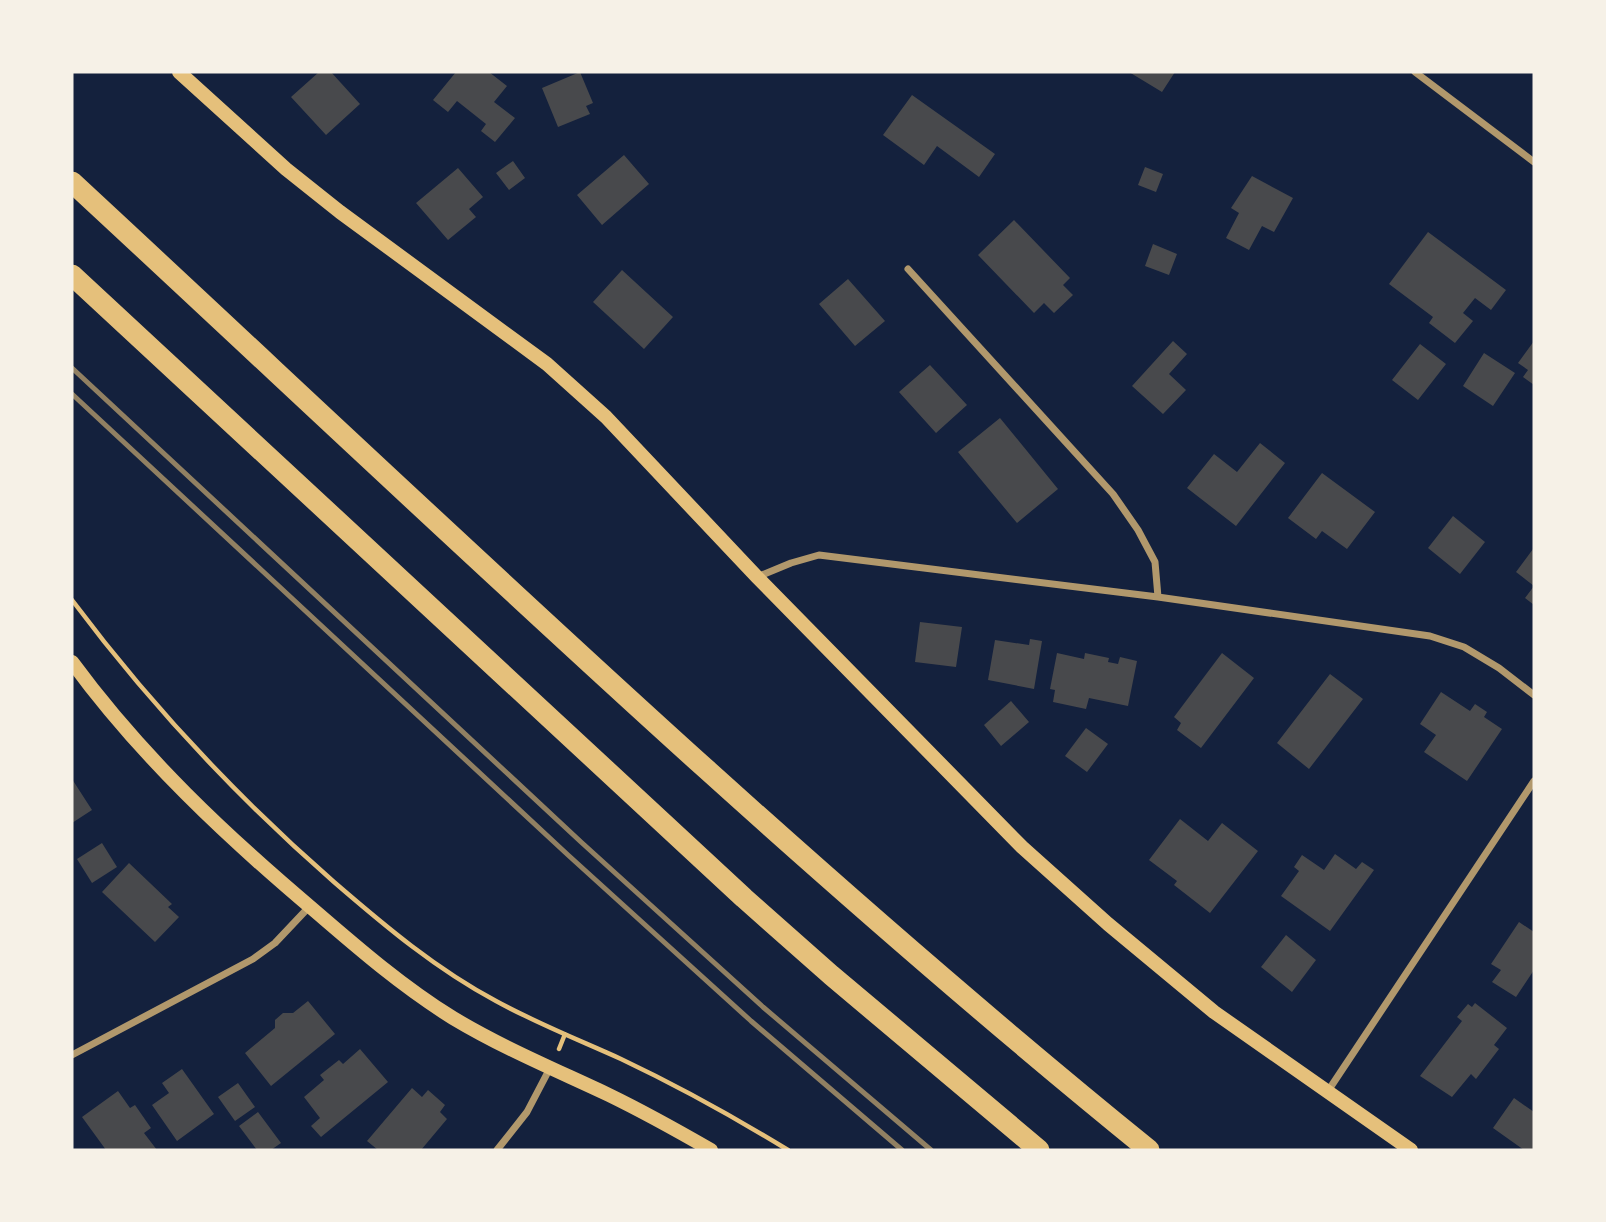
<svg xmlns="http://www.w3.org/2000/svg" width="1606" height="1222" font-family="'DM Sans',sans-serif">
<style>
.building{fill:#48494c}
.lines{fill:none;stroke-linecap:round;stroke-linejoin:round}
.path{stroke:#e5c07b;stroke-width:4.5}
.minor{stroke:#b1986c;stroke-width:7}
.secondary{stroke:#e5c07b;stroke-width:14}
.motorway{stroke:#e5c07b;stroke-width:21}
.rail{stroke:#918062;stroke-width:5}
</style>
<rect width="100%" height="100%" fill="#14213d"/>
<!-- building -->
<path class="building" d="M 319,72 L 331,72 L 360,104 L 326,135 L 291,97 Z
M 456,72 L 489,72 L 507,86 L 494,102 L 515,118 L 495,142 L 481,131 L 486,124 L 457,101 L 448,112 L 433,100 Z
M 580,72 L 593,103 L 586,106 L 590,114 L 558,127 L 542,88 Z
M 1129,72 L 1175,72 L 1162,92 Z
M 912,95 L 995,154 L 979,177 L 937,146 L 924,165 L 883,135 Z
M 624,155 L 649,184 L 602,225 L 577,195 Z
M 513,161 L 525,178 L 509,190 L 496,173 Z
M 1145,167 L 1163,174 L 1156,192 L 1138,185 Z
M 458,168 L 483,197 L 469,209 L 476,217 L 448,240 L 416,203 Z
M 1252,176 L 1293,198 L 1274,232 L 1262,226 L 1249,250 L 1226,238 L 1239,213 L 1231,208 Z
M 1014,220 L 1070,278 L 1063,285 L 1073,295 L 1054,313 L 1044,303 L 1034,313 L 978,255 Z
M 1428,232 L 1506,290 L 1491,310 L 1475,298 L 1463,313 L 1473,321 L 1455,343 L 1429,323 L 1433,317 L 1389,284 Z
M 1153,244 L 1177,254 L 1169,275 L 1145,266 Z
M 622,270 L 673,317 L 644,349 L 593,302 Z
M 848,279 L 885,321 L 855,346 L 819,304 Z
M 1173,341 L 1187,354 L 1169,374 L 1186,390 L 1163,414 L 1132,386 Z
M 1534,341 L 1534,385 L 1523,377 L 1528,370 L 1518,363 Z
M 1420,344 L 1446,364 L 1418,400 L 1392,380 Z
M 1484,353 L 1515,373 L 1493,406 L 1463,386 Z
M 930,365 L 967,405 L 936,433 L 899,392 Z
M 1000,418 L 1058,489 L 1017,523 L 958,452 Z
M 1260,443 L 1285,463 L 1236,526 L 1187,488 L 1214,454 L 1237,472 Z
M 1322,473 L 1375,512 L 1347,549 L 1322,531 L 1316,539 L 1288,518 Z
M 1453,516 L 1485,542 L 1460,574 L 1428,548 Z
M 1533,549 L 1534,550 L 1534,605 L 1525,598 L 1534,586 L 1516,572 Z
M 920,622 L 962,627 L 956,667 L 915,662 Z
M 1030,639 L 1042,641 L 1034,689 L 988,680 L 995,640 L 1029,645 Z
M 1057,653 L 1084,659 L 1085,653 L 1109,658 L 1108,662 L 1118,664 L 1120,657 L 1137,661 L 1128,706 L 1089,698 L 1086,709 L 1053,702 L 1055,690 L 1050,689 Z
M 1222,653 L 1254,678 L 1201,748 L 1177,730 L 1181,723 L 1174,717 Z
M 1330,674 L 1363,699 L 1309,769 L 1277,743 Z
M 1441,692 L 1470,711 L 1475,704 L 1487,712 L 1484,717 L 1502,729 L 1467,781 L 1424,752 L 1436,735 L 1420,724 Z
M 1011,701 L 1029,722 L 1001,746 L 984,725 Z
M 1086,728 L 1108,744 L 1087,772 L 1065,756 Z
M 72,779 L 92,810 L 72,823 Z
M 1180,819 L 1208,841 L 1222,823 L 1258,851 L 1210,913 L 1174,885 L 1177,881 L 1149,860 Z
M 102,843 L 117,867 L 92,883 L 77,859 Z
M 1335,854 L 1356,869 L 1362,862 L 1374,870 L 1330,931 L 1281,896 L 1299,871 L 1294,867 L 1302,855 L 1324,870 Z
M 129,863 L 172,904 L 168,907 L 179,917 L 155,942 L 102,892 Z
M 1519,922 L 1534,932 L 1534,970 L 1516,997 L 1492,982 L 1501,970 L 1491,964 Z
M 1286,935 L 1316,960 L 1292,992 L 1261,967 Z
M 308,1001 L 335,1034 L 271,1086 L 245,1053 L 275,1028 L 275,1020 L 283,1013 L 293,1013 Z
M 1475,1003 L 1507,1028 L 1494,1045 L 1499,1049 L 1476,1079 L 1471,1074 L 1452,1097 L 1420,1076 L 1462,1021 L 1457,1017 L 1468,1004 L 1472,1007 Z
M 360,1049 L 388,1082 L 321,1137 L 311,1126 L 320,1118 L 304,1097 L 324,1080 L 320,1075 L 339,1060 L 343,1064 Z
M 182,1069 L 214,1114 L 177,1141 L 152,1105 L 169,1093 L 162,1083 Z
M 238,1083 L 255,1107 L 235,1121 L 218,1097 Z
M 412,1088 L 422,1097 L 428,1090 L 445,1105 L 440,1112 L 447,1119 L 421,1150 L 378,1150 L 367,1141 Z
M 118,1091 L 130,1108 L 135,1105 L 151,1128 L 144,1133 L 157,1150 L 106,1150 L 82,1117 Z
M 1514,1098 L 1534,1112 L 1534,1150 L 1524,1150 L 1493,1128 Z
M 258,1112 L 281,1143 L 271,1150 L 257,1150 L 239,1126 Z"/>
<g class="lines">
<!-- path -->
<path class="path" d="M 72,600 C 149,703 237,797 334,882 C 385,926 436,969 496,1001 C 536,1023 579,1040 621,1059 C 678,1086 734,1117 788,1150
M 559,1049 L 565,1034"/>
<!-- minor -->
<path class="minor" d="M 1415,72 L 1534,162
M 908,269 L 1113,494 L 1138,530 L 1155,562 L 1158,597
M 757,577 L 791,563 L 819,555 L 1158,597 L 1430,636 L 1464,647 L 1499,668 L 1534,695
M 72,1055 L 253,959 L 275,943 L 309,907
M 1328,1091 L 1534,781
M 497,1150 L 527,1112 L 550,1068"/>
<!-- secondary -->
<path class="secondary" d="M 179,72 L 286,169 L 340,212 L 547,364 L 606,417 L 757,577 L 1022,847 L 1108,924 L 1214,1012 L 1411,1150
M 72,662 C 141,756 226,836 315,911 C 359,949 403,987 453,1018 C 503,1048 556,1070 609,1095 C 644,1112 678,1131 711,1150"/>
<!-- motorway -->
<path class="motorway" d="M 72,182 C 426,510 774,846 1149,1150
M 72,275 L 744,898 L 831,975 L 1039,1150"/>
<!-- rail -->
<path class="rail" d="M 72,368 L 581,842 L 763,1007 L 931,1150
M 72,394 L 568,855 L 751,1021 L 902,1150"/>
</g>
<!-- border -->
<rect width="1606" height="1222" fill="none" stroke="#f6f1e7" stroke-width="147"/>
</svg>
